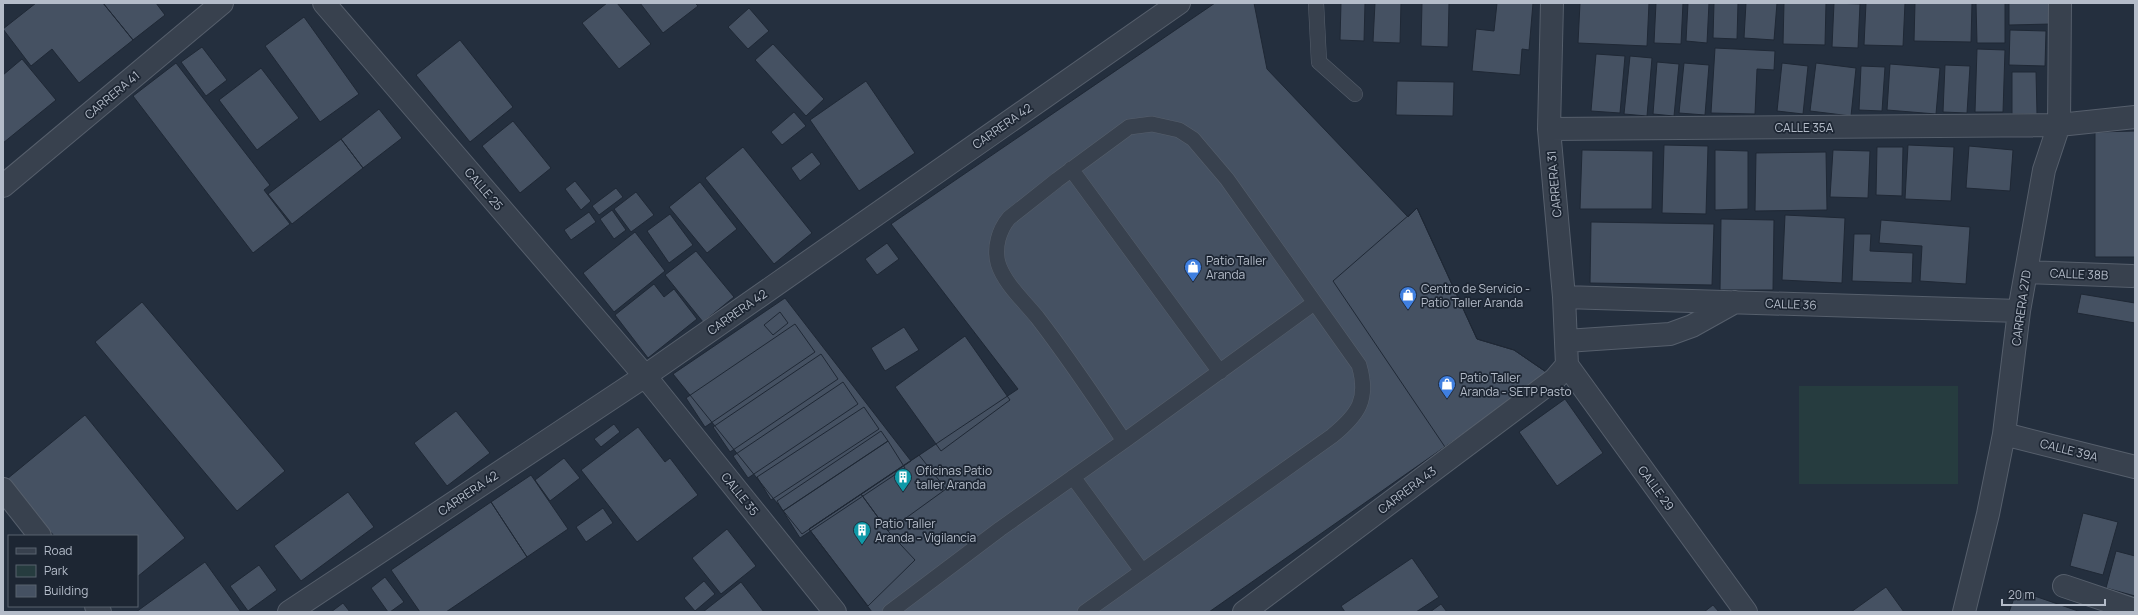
<svg xmlns="http://www.w3.org/2000/svg" width="2138" height="615" font-family="Manrope,sans-serif">
<style>
.green{fill:#263c3f}
.building{fill:#455162;stroke:#1f2835}
.lines{fill:none;stroke-linecap:round;stroke-linejoin:round}
.service-casing{stroke:#565f6c;stroke-width:16}
.minor-casing{stroke:#565f6c;stroke-width:24}
.service{stroke:#38414e;stroke-width:15}
.minor{stroke:#38414e;stroke-width:22}
.labels{text-anchor:middle;dominant-baseline:central;stroke-width:3.5;stroke-linejoin:round;paint-order:stroke}
.street-label{font-size:12px;fill:#b4bcc9;stroke:#1d2633}
.poi-label{font-size:12px;fill:#b4bcc9;stroke:#1d2633;text-anchor:start}
</style>
<rect width="100%" height="100%" fill="#242f3e"/>
<!-- green -->
<path class="green" d="M 1799,386 L 1958,386 L 1958,484 L 1799,484 Z"/>
<!-- building -->
<path class="building" d="M 36,3 L 103,3 L 133,40 L 79,83 L 52,49 L 31,66 L 3,29 Z
M 103,3 L 156,3 L 165,15 L 133,40 Z
M 607,3 L 617,3 L 651,44 L 619,69 L 582,23 Z
M 640,3 L 695,3 L 698,6 L 663,33 Z
M 1215,3 L 1254,3 L 1267,69 L 1408,217 L 1417,208 L 1477,339 L 1514,350 L 1549,374 L 1209,612 L 872,612 L 809,529 L 1018,389 L 891,224 Z
M 1341,3 L 1365,3 L 1364,41 L 1340,40 Z
M 1375,3 L 1401,3 L 1400,43 L 1373,42 Z
M 1422,3 L 1449,3 L 1448,47 L 1421,46 Z
M 1497,3 L 1533,3 L 1529,50 L 1522,49 L 1520,75 L 1472,71 L 1476,29 L 1494,31 Z
M 1580,3 L 1649,3 L 1647,46 L 1578,43 Z
M 1656,3 L 1683,3 L 1681,44 L 1654,43 Z
M 1688,3 L 1709,3 L 1707,43 L 1686,41 Z
M 1714,3 L 1738,3 L 1737,39 L 1713,38 Z
M 1746,3 L 1777,3 L 1774,40 L 1744,38 Z
M 1784,3 L 1826,3 L 1825,45 L 1783,44 Z
M 1834,3 L 1860,4 L 1858,48 L 1832,47 Z
M 1866,3 L 1905,3 L 1903,46 L 1864,45 Z
M 1915,3 L 1972,3 L 1971,42 L 1914,41 Z
M 1976,3 L 2005,3 L 2005,43 L 1977,43 Z
M 2009,3 L 2052,3 L 2052,24 L 2009,25 Z
M 749,8 L 769,31 L 748,49 L 728,27 Z
M 304,17 L 359,94 L 320,122 L 265,46 Z
M 2010,30 L 2046,31 L 2045,66 L 2009,65 Z
M 460,40 L 513,107 L 470,142 L 416,75 Z
M 773,44 L 824,99 L 806,116 L 755,60 Z
M 202,47 L 227,80 L 206,96 L 181,62 Z
M 1715,48 L 1775,51 L 1774,70 L 1757,69 L 1755,114 L 1711,113 Z
M 1977,49 L 2005,50 L 2003,112 L 1975,112 Z
M 1596,54 L 1625,56 L 1620,113 L 1591,111 Z
M 1630,56 L 1652,58 L 1647,116 L 1624,114 Z
M 22,59 L 56,100 L 3,143 L 3,75 Z
M 1657,62 L 1679,64 L 1674,116 L 1653,114 Z
M 176,63 L 270,185 L 264,190 L 290,224 L 253,253 L 133,96 Z
M 1684,63 L 1709,65 L 1705,115 L 1679,113 Z
M 1782,63 L 1808,66 L 1803,114 L 1777,111 Z
M 1816,63 L 1856,68 L 1851,116 L 1810,111 Z
M 1890,64 L 1940,68 L 1936,114 L 1887,110 Z
M 1945,65 L 1970,66 L 1967,113 L 1943,112 Z
M 1861,66 L 1885,67 L 1882,111 L 1859,110 Z
M 261,68 L 299,118 L 257,150 L 219,100 Z
M 2012,72 L 2036,72 L 2037,114 L 2012,114 Z
M 866,81 L 915,153 L 859,191 L 810,120 Z
M 1397,81 L 1454,82 L 1453,116 L 1396,115 Z
M 379,109 L 402,138 L 363,168 L 341,139 Z
M 794,112 L 806,126 L 782,145 L 771,132 Z
M 513,121 L 551,168 L 520,193 L 482,146 Z
M 2135,131 L 2135,257 L 2095,257 L 2095,132 Z
M 341,139 L 363,168 L 292,224 L 268,194 Z
M 1664,145 L 1708,146 L 1706,214 L 1662,213 Z
M 1908,145 L 1954,147 L 1951,201 L 1905,199 Z
M 1969,146 L 2013,150 L 2010,191 L 1966,188 Z
M 743,147 L 812,233 L 774,264 L 705,178 Z
M 1877,147 L 1903,147 L 1902,196 L 1876,195 Z
M 1582,150 L 1653,151 L 1652,209 L 1580,209 Z
M 1715,150 L 1748,151 L 1748,209 L 1715,210 Z
M 1833,150 L 1870,151 L 1868,198 L 1830,197 Z
M 812,152 L 821,164 L 800,181 L 791,168 Z
M 1826,152 L 1827,210 L 1755,211 L 1756,153 Z
M 575,181 L 591,201 L 581,210 L 565,189 Z
M 700,182 L 737,229 L 707,253 L 669,207 Z
M 616,188 L 623,197 L 599,215 L 592,206 Z
M 636,192 L 654,215 L 631,232 L 614,209 Z
M 1417,208 L 1477,339 L 1514,350 L 1549,374 L 1445,447 L 1333,281 Z
M 612,210 L 626,230 L 614,239 L 600,219 Z
M 589,212 L 596,222 L 571,240 L 564,230 Z
M 670,214 L 693,245 L 669,263 L 647,231 Z
M 1785,215 L 1845,218 L 1842,283 L 1782,280 Z
M 1721,219 L 1774,220 L 1773,290 L 1720,290 Z
M 1881,220 L 1970,227 L 1966,284 L 1920,281 L 1922,246 L 1879,243 Z
M 1591,222 L 1714,224 L 1712,285 L 1590,283 Z
M 635,232 L 665,271 L 614,312 L 583,273 Z
M 1854,234 L 1871,234 L 1870,251 L 1913,253 L 1912,283 L 1852,281 Z
M 887,243 L 899,259 L 877,275 L 865,259 Z
M 696,251 L 734,297 L 703,322 L 665,275 Z
M 654,284 L 664,297 L 674,289 L 697,319 L 648,358 L 615,315 Z
M 2081,294 L 2135,303 L 2135,323 L 2077,313 Z
M 785,298 L 911,461 L 802,534 L 673,374 Z
M 142,302 L 285,471 L 237,511 L 95,342 Z
M 780,312 L 788,323 L 773,335 L 764,325 Z
M 795,324 L 815,352 L 705,427 L 686,398 Z
M 904,327 L 919,350 L 885,371 L 871,348 Z
M 965,336 L 1010,400 L 941,451 L 895,387 Z
M 821,354 L 838,379 L 730,452 L 713,427 Z
M 843,382 L 858,404 L 748,478 L 733,456 Z
M 1565,399 L 1603,453 L 1557,486 L 1519,432 Z
M 864,407 L 879,429 L 771,500 L 757,477 Z
M 456,411 L 490,453 L 447,486 L 414,443 Z
M 85,415 L 185,538 L 137,577 L 137,536 L 54,536 L 7,479 Z
M 614,424 L 620,432 L 601,447 L 594,439 Z
M 638,427 L 665,462 L 670,458 L 698,495 L 637,542 L 581,470 Z
M 881,431 L 888,441 L 783,511 L 777,501 Z
M 888,441 L 905,468 L 800,538 L 783,511 Z
M 919,455 L 946,489 L 888,531 L 861,494 Z
M 564,458 L 580,478 L 550,501 L 535,480 Z
M 531,475 L 568,529 L 527,557 L 491,502 Z
M 348,492 L 374,527 L 301,581 L 274,546 Z
M 861,494 L 888,531 L 915,560 L 868,606 L 809,529 Z
M 491,502 L 527,557 L 446,612 L 420,612 L 391,570 Z
M 603,508 L 613,523 L 586,542 L 576,527 Z
M 2083,513 L 2118,522 L 2103,575 L 2070,566 Z
M 727,529 L 756,566 L 721,594 L 692,558 Z
M 2116,551 L 2135,556 L 2135,596 L 2106,588 Z
M 1412,558 L 1439,597 L 1416,612 L 1345,612 L 1341,606 Z
M 205,562 L 241,612 L 136,612 Z
M 259,565 L 277,590 L 248,611 L 230,586 Z
M 385,577 L 404,602 L 390,612 L 388,612 L 371,588 Z
M 704,581 L 715,594 L 695,611 L 684,598 Z
M 741,582 L 764,612 L 703,612 Z
M 1886,587 L 1904,612 L 1851,612 Z
M 2017,590 L 2081,612 L 2009,612 Z
M 343,603 L 350,612 L 331,612 Z
M 1441,604 L 1447,612 L 1430,612 Z
M 1713,605 L 1719,612 L 1704,612 Z"/>
<g class="lines">
<!-- service casing -->
<g class="service-casing">
<path id="service" d="M 1316,3 L 1319,62 L 1355,94
M 1071,169 L 1220,372
M 1124,441 L 1314,303
M 1073,477 L 1142,571
M 890,612 L 1000,529 L 1124,441 C 1096,399 1068,357 1037,317 C 1024,301 1004,283 998,263 C 994,247 999,230 1009,218 L 1057,180 L 1129,127 L 1152,124 L 1179,130 L 1193,139 L 1227,179 L 1359,365 C 1369,399 1359,414 1332,436 L 1085,612"/>
</g>
<!-- minor casing -->
<g class="minor-casing">
<path id="minor" d="M 324,3 L 645,376 L 835,612
M 1552,3 L 1549,129 L 1564,297 L 1567,365
M 1549,129 L 2059,125 L 2135,117
M 3,186 L 222,3
M 2026,272 L 2132,276
M 1564,297 L 2019,311
M 1566,341 L 1670,334 L 1692,326 L 1735,302
M 1567,365 L 1746,612
M 2004,434 L 2135,467
M 3,489 L 40,536
M 2064,586 L 2135,610
M 96,606 L 100,612
M 289,612 L 645,376 L 1179,3
M 1244,612 L 1555,379 L 1567,365
M 1964,612 L 1988,514 L 2004,434 L 2019,311 L 2044,170 L 2059,125 L 2060,3"/>
</g>
<!-- service -->
<use href="#service" class="service"/>
<!-- minor -->
<use href="#minor" class="minor"/>
</g>
<!-- icons -->
<defs>
<g id="shop-pin" transform="scale(0.9)"><path d="M0 17L-7.5 6A9.5 9.5 0 1 1 7.5 6Z" fill="#3f7fe0" stroke="#1d2633"/><path d="M-5-2.5h2.3a2.7 3.5 0 0 1 5.4 0H5L5.5 6h-11ZM-1.5-2.5h3a1.5 2.3 0 0 0-3 0Z" fill="#fff"/></g>
<g id="building-pin" transform="scale(0.9)"><path d="M0 17L-7.5 6A9.5 9.5 0 1 1 7.5 6Z" fill="#0f9aa8" stroke="#1d2633"/><path d="M-4-6H4V6H1V3H-1V6H-4ZM-2.5-4.3h1.7v1.8h-1.7ZM.8-4.3h1.7v1.8H.8ZM-2.5-1h1.7V.8h-1.7ZM.8-1h1.7V.8H.8Z" fill="#fff"/></g>
</defs>
<g fill-rule="evenodd">
<use href="#shop-pin" x="1193" y="267"/>
<use href="#shop-pin" x="1408" y="295"/>
<use href="#shop-pin" x="1447" y="384"/>
<use href="#building-pin" x="903" y="477"/>
<use href="#building-pin" x="862" y="530"/>
</g>
<g class="labels">
<!-- street labels -->
<g class="street-label">
<text transform="translate(112 95) rotate(-40)">CARRERA 41</text>
<text transform="translate(1002 126) rotate(-35)">CARRERA 42</text>
<text x="1804" y="127">CALLE 35A</text>
<text transform="translate(1554 184) rotate(-95)">CARRERA 31</text>
<text transform="translate(484 189) rotate(49)">CALLE 25</text>
<text transform="translate(2079 274) rotate(2)">CALLE 38B</text>
<text transform="translate(1791 304) rotate(2)">CALLE 36</text>
<text transform="translate(2021 308) rotate(-82)">CARRERA 27D</text>
<text transform="translate(737 312) rotate(-35)">CARRERA 42</text>
<text transform="translate(2069 450) rotate(14)">CALLE 39A</text>
<text transform="translate(1656 488) rotate(54)">CALLE 29</text>
<text transform="translate(1407 490) rotate(-37)">CARRERA 43</text>
<text transform="translate(468 493) rotate(-34)">CARRERA 42</text>
<text transform="translate(740 494) rotate(51)">CALLE 35</text>
</g>
<!-- poi labels -->
<g class="poi-label">
<text x="1206" y="260">Patio Taller<tspan x="1206" dy="14">Aranda</tspan></text>
<text x="1421" y="288">Centro de Servicio -<tspan x="1421" dy="14">Patio Taller Aranda</tspan></text>
<text x="1460" y="377">Patio Taller<tspan x="1460" dy="14">Aranda - SETP Pasto</tspan></text>
<text x="916" y="470">Oficinas Patio<tspan x="916" dy="14">taller Aranda</tspan></text>
<text x="875" y="523">Patio Taller<tspan x="875" dy="14">Aranda - Vigilancia</tspan></text>
</g>
</g>
<!-- border -->
<rect width="2138" height="615" fill="none" stroke="#b4bcc9" stroke-width="8"/>
<!-- legend -->
<rect x="8" y="535" width="130" height="72" fill="#1d2633" stroke="#59626f"/>
<rect x="16" y="548" width="20" height="6" fill="#38414e" stroke="#59626f"/>
<text x="44" y="555" font-size="12" fill="#b4bcc9">Road</text>
<rect x="16" y="565" width="20" height="12" fill="#263c3f" stroke="#59626f"/>
<text x="44" y="575" font-size="12" fill="#b4bcc9">Park</text>
<rect x="16" y="585" width="20" height="12" fill="#455162" stroke="#59626f"/>
<text x="44" y="595" font-size="12" fill="#b4bcc9">Building</text>
<!-- scale -->
<path d="M2002 599v6h103v-6" fill="none" stroke="#b4bcc9" stroke-width="2"/>
<text x="2008" y="599" font-size="12" fill="#b4bcc9" stroke="#1d2633" stroke-width="3" paint-order="stroke">20 m</text>
</svg>
